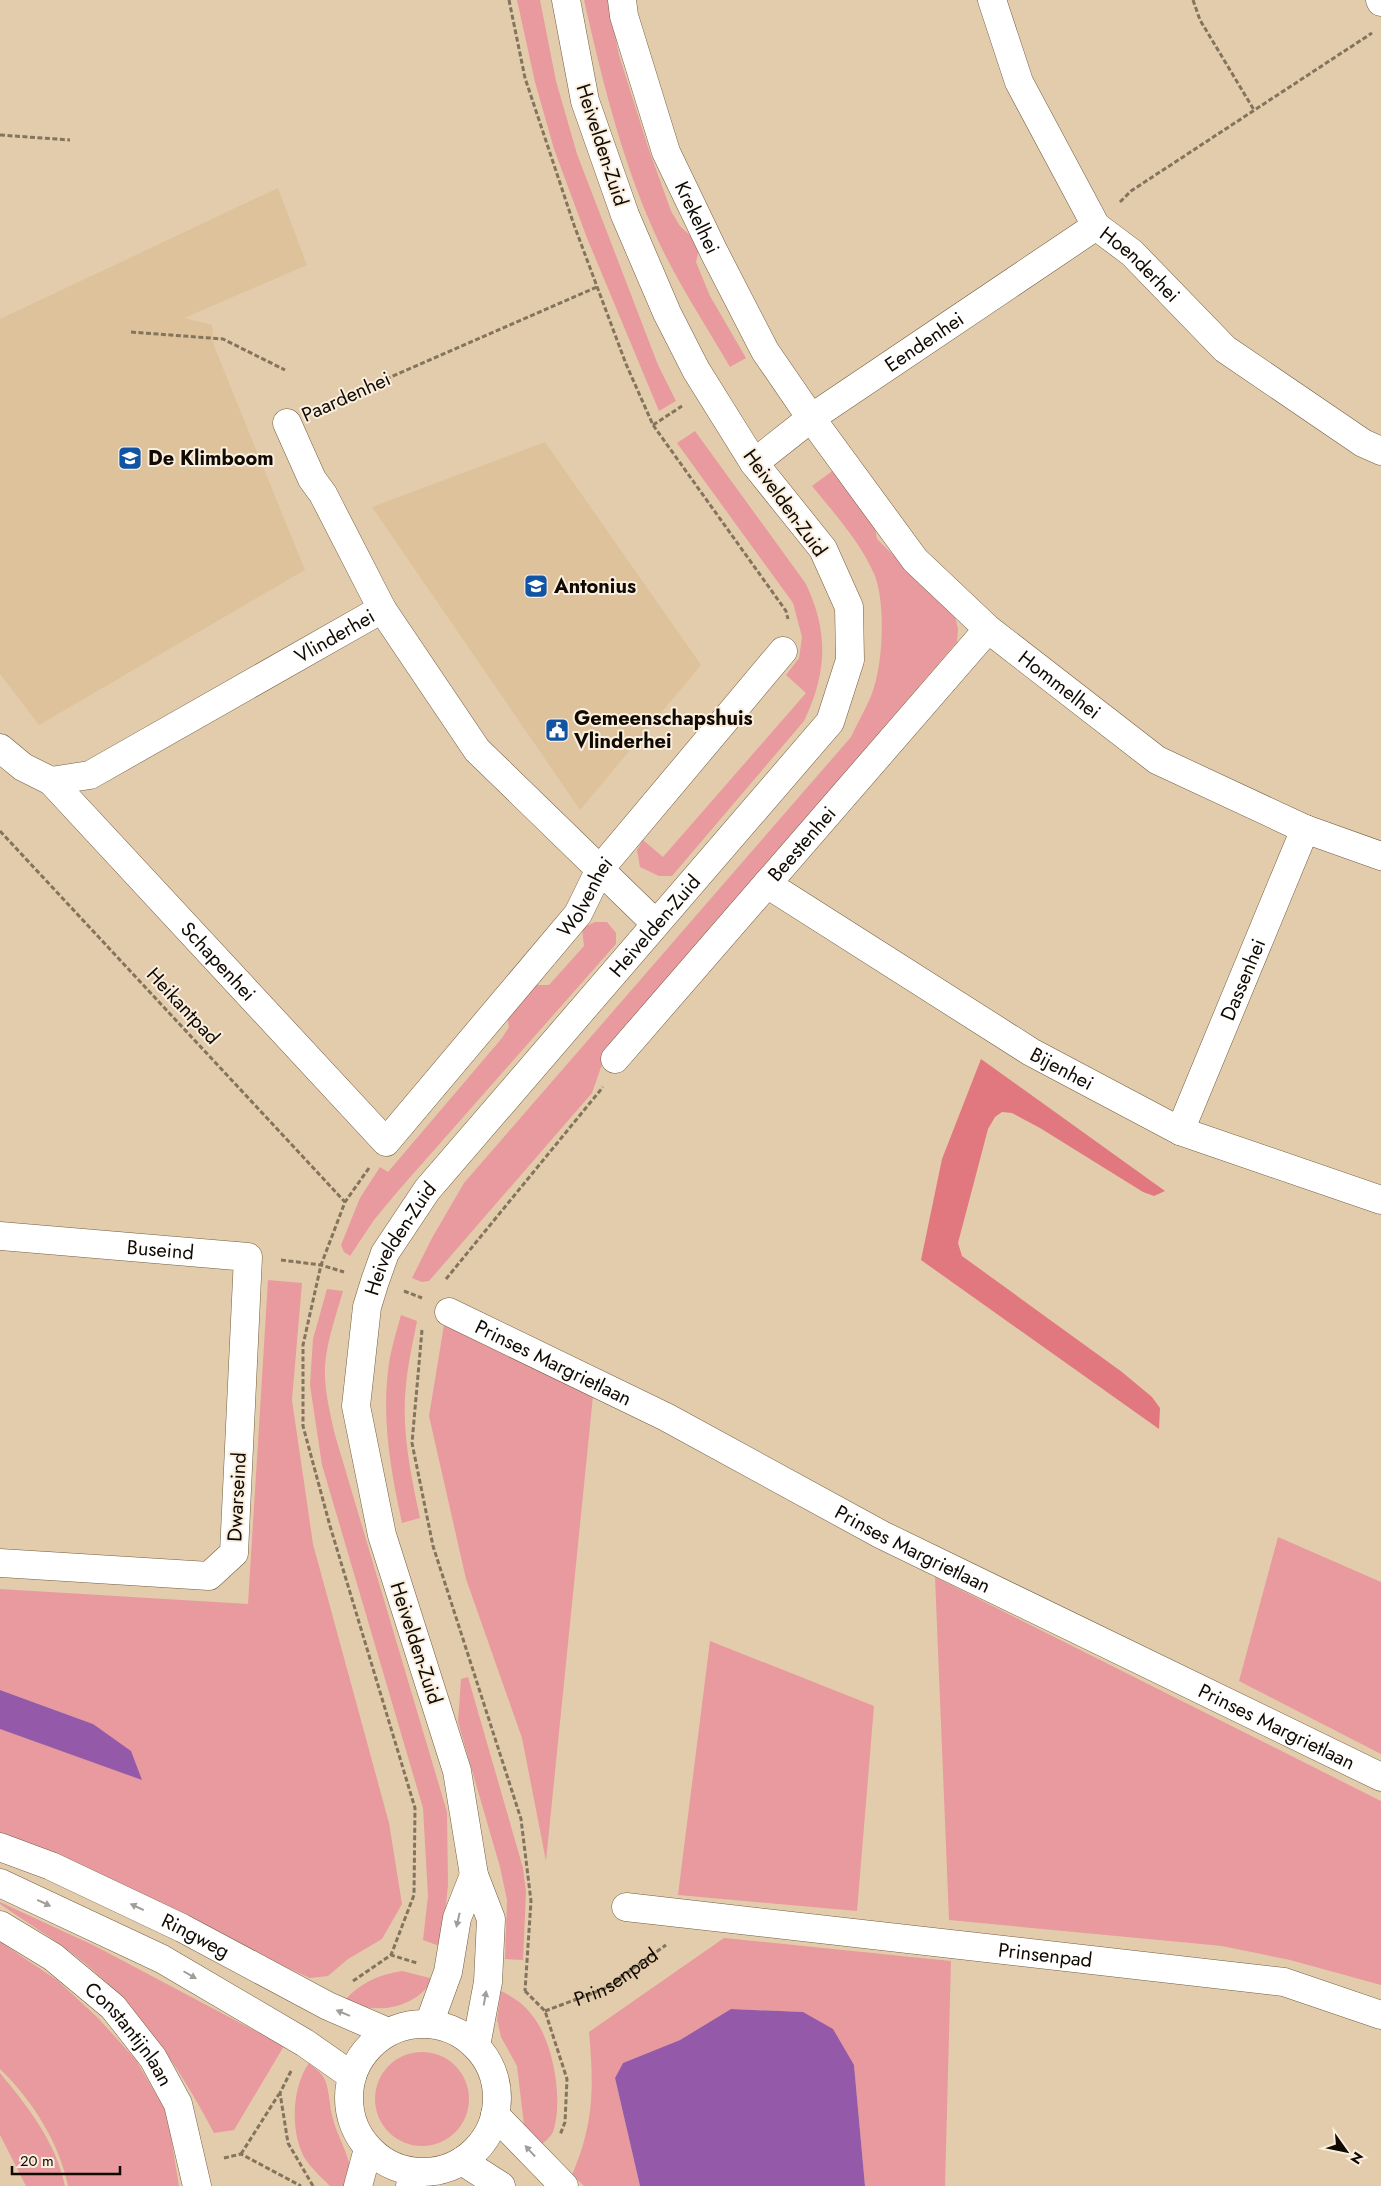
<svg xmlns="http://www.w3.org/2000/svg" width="1381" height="2186" font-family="Jost,sans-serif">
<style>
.built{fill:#dec29b}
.green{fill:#e99a9e}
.forest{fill:#e2787f}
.water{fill:#945aa9}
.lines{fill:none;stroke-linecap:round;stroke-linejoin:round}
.minor-casing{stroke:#725e41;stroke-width:29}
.tertiary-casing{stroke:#725e41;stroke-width:29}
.secondary-casing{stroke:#725e41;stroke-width:29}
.path{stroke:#83745e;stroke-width:3;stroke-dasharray:5 2.5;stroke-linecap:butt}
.minor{stroke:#fff;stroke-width:28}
.tertiary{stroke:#fff;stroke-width:28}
.secondary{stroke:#fff;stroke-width:28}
.oneway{fill:#a09d9a}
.labels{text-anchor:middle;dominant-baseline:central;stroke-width:4;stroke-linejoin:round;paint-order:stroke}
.street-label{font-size:20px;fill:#110a02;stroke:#faefde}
.poi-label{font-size:20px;font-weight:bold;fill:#110a02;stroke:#faefde;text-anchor:start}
</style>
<rect width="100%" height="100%" fill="#e3ccab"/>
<!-- built -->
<path class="built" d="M 278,188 L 307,265 L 184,318 L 212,325 L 214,346 L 305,570 L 39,725 L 0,674 L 0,319 Z
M 545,442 L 701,665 L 580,810 L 372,507 Z"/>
<!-- green -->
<path class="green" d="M 517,0 L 540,0 L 556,81 L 577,154 L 658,365 L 676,401 L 659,411 L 587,238 L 554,149 L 535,82 Z
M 584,0 L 608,0 L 619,55 L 648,147 L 671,211 L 680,226 L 696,241 L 699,249 L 696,262 L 710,296 L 746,358 L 730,367 C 702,319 670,271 649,220 C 619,149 601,75 584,0 Z
M 695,431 L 806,584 C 829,633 827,673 804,721 L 672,876 L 659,876 L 640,867 L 637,850 L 643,840 L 663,857 L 806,693 L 786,675 L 799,658 L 802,637 L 793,603 L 677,443 Z
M 835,469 L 873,517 L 877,539 L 955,616 L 958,629 L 957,642 L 607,1050 L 592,1093 L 429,1281 L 422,1282 L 412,1278 L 432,1238 L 464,1183 L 851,737 C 857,724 865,710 871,696 C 883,667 886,606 875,576 C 861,543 835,514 812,486 Z
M 595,922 L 607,922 L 616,933 L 616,944 L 398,1191 L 374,1220 L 350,1256 L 344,1252 L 341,1245 L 360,1198 L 380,1167 L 388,1172 L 502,1038 L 509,1027 L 507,1017 L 532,985 L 549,985 L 584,946 L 582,928 Z
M 268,1280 L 302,1283 L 292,1400 L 313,1544 L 389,1823 L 402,1904 L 382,1939 L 348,1959 L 328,1976 L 310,1978 L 0,1840 L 0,1729 L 142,1779 L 93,1724 L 0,1690 L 0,1589 L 248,1604 Z
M 327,1289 L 343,1291 C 336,1316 327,1340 325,1366 C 324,1389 330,1413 335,1435 L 447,1812 L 448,1885 L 442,1947 L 423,1940 L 428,1896 L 423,1808 L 322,1465 L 310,1385 L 313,1339 Z
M 401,1315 L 417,1321 C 413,1342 408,1363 406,1385 C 401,1430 411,1475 420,1518 L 402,1523 C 391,1472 382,1423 388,1371 C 390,1352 396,1333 401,1315 Z
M 444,1325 L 593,1396 L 546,1861 L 522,1738 L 466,1579 L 429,1416 Z
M 1278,1537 L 1381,1582 L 1381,1754 L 1239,1681 Z
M 935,1577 L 1381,1801 L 1381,1985 L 1290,1960 L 1222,1946 L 949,1920 Z
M 710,1641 L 874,1706 L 857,1911 L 678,1895 Z
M 468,1677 L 523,1868 L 526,1892 L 523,1960 L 505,1959 L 507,1900 L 500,1867 L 458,1722 L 461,1679 Z
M 0,1902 L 95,1946 L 284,2046 L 234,2130 L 214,2133 C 179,2066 135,2001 73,1954 C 50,1936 24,1921 0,1904 Z
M 724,1938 L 951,1961 L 945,2186 L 865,2186 L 854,2065 L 803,2012 L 731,2009 L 680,2040 L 623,2063 L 615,2078 L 640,2186 L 584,2186 L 572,2175 C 594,2124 594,2087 589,2032 Z
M 0,1942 L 57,1980 L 98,2018 L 136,2060 L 167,2113 L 179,2186 L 68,2186 C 59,2142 32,2100 0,2069 Z
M 402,1971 L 434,1979 C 414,2009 376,2016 345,2000 C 360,1983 380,1974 402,1971 Z
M 501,1991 C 513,1997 523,2003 531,2014 C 553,2039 564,2100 553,2132 C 551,2137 544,2142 540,2146 L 524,2125 L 517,2066 L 501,2037 L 497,2019 Z
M375 2099a47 47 0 1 1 94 0a47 47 0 1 1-94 0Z
M 309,2063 C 314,2068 322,2073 325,2080 C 330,2092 329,2106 333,2119 C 339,2142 354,2160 351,2186 L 330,2186 C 322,2178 310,2167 304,2157 C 290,2130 292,2087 309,2063 Z
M 0,2073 C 28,2107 56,2142 65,2186 L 26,2186 L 0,2135 Z"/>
<!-- forest -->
<path class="forest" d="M 981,1059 L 1165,1191 L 1154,1196 L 1143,1192 L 1040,1128 L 1012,1113 L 1002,1112 L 995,1117 L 988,1129 L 958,1243 L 962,1256 L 1122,1372 L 1152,1397 L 1160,1408 L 1159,1429 L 921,1260 L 942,1159 Z"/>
<!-- water -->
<path class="water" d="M 0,1690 L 93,1724 L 131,1751 L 142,1780 L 0,1729 Z
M 731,2009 L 803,2012 L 833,2029 L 854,2065 L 865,2186 L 640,2186 L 615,2078 L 623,2063 L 680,2040 Z"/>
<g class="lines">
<!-- minor casing -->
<g class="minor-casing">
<g id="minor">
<path id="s2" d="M 622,0 L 624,16 L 666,152 L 714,252 L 765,351 L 811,418 L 915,560 L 988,629 L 1157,760 L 1305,829 L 1381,856"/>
<path id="s3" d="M 992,0 L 1019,82 L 1096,226 L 1132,253 L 1225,349 L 1363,443 L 1381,451"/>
<path d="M 1380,0 L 1381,2"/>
<path d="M 287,423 L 312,479 L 323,494 L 382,609"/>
<path id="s4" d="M 754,463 L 811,418 L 1096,226"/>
<path id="s5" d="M 0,748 L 23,767 L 51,781 L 90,775 L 382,609 L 477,750 L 655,923"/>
<path id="s6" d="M 51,781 L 386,1142 L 578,914 L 600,869 L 783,651"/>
<path id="s7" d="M 767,884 L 1031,1052 L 1180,1131 L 1381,1200"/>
<path id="s8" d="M 615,1059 L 988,629"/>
<path id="s9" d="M 1180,1131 L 1305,829"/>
<path id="s10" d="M 0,1236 L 248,1257 L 234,1553 L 209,1576 L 0,1563"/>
<path id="s11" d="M 449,1312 L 666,1417 L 882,1535 L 1381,1777"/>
<path id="s12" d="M 626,1907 L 1284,1982 L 1381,2015"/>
<path id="s13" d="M 0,1925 L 53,1957 L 113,2007 L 153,2058 L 178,2104 L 197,2186"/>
<path d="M 358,2186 L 368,2149"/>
<path d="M 410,2186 L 416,2172"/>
</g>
</g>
<!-- tertiary casing -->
<g class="tertiary-casing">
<g id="tertiary">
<path d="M 429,2024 L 448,1972 L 457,1918 L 474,1875"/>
<path id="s14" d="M 476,2046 L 488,1982 L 491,1919 L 474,1875 L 457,1771 L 382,1535 L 356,1406 L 367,1307 L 375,1281 L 385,1253 L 427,1190 L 830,722 L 850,660 L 849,607 L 823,549 L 754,463 L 696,370 L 667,313 L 625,215 L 585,101 L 566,0"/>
</g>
</g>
<!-- secondary casing -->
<g class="secondary-casing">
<g id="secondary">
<path id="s15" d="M 0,1847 L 51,1866 L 182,1928 L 328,2006 L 388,2032"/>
<path d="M 0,1883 L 162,1959 L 305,2043 L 352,2076"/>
<circle cx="423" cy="2098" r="74"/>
<path d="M 495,2115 L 564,2186"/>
<path d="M 462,2161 L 501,2186"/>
</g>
</g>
<!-- path -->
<g class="path">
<path d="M 509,0 L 525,78 L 574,225 L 626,364 L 653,425 L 786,611 L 788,619"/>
<path d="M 1193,0 L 1200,20 L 1254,110"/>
<path d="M 0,135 L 70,140"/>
<path d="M 1120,202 L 1131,191 L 1372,33"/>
<path d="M 131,332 L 223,339 L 285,370"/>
<path d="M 317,409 L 597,287"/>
<path d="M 653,425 L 682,406"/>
<path d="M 0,831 L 345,1202"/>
<path d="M 369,1168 L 345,1202 L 321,1265 L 303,1345 L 303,1426 L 330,1526 L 415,1808 L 414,1895 L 391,1955"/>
<path d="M 281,1260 L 321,1265 L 344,1272"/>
<path d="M 446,1279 L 603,1087"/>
<path d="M 404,1291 L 422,1298"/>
<path d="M 422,1330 L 412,1443 L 433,1546 L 521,1819 L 531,1901 L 525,1991"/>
<path d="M 353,1981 L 391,1955 L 417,1963"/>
<path d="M 525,1991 L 545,2011 L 567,2079 L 565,2122 L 560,2135"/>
<path id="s1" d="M 545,2011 L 604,1989 L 666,1945"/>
<path d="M 291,2071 L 280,2093 L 288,2143 L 313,2186"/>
<path d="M 241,2154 L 279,2094"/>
<path d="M 224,2158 L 241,2154 L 301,2186"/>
</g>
<!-- minor -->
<use href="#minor" class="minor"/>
<!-- tertiary -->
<use href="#tertiary" class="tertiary"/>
<!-- secondary -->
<use href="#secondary" class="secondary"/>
</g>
<!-- one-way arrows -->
<defs><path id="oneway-solid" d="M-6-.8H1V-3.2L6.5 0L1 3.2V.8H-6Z" transform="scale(1.25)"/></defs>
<g class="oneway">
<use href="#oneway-solid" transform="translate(44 1903) rotate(25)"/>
<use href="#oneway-solid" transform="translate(137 1907) rotate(-155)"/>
<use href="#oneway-solid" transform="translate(458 1920) rotate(103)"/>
<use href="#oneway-solid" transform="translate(190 1975) rotate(30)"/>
<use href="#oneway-solid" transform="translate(485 1998) rotate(-80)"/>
<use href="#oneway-solid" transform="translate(343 2013) rotate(-157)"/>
<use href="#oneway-solid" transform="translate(530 2151) rotate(-133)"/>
</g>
<!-- icons -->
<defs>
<g id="school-square" transform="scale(1.25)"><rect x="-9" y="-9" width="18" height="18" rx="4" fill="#1254a4" stroke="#faefde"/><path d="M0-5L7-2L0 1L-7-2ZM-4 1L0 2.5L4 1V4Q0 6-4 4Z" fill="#fff"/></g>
<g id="civic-square" transform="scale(1.25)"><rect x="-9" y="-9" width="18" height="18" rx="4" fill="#1254a4" stroke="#faefde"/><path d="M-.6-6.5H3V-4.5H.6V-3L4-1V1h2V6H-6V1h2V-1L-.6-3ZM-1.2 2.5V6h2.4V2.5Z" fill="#fff"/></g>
</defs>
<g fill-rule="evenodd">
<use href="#school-square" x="130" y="458"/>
<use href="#school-square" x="536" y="586"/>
<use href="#civic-square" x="557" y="730"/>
</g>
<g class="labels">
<!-- street labels -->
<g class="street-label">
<text transform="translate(602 145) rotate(72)">Heivelden-Zuid</text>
<text stroke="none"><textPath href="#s2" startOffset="231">Krekelhei</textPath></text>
<text stroke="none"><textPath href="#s3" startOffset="308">Hoenderhei</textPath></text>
<text stroke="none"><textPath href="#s4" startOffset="209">Eendenhei</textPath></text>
<text transform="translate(346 397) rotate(-24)">Paardenhei</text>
<text transform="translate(785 503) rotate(54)">Heivelden-Zuid</text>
<text stroke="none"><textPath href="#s5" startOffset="382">Vlinderhei</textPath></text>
<text stroke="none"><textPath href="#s2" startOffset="829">Hommelhei</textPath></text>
<text stroke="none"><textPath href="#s8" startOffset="285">Beestenhei</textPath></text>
<text stroke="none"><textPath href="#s6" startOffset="809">Wolvenhei</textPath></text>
<text stroke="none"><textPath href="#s14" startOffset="1241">Heivelden-Zuid</textPath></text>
<text stroke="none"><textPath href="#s6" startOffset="246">Schapenhei</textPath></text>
<text stroke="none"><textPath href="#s9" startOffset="164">Dassenhei</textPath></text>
<text transform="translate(183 1006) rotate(47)">Heikantpad</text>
<text stroke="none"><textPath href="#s7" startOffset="348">Bijenhei</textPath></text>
<text stroke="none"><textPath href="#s14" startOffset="836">Heivelden-Zuid</textPath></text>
<text stroke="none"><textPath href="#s10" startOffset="161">Buseind</textPath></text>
<text stroke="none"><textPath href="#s11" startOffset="116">Prinses Margrietlaan</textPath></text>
<text transform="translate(237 1497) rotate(-87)">Dwarseind</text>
<text stroke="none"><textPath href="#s11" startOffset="521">Prinses Margrietlaan</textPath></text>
<text transform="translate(416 1643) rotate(72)">Heivelden-Zuid</text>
<text stroke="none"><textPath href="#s11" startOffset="926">Prinses Margrietlaan</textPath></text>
<text stroke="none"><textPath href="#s15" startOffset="215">Ringweg</textPath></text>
<text stroke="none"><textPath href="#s12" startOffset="422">Prinsenpad</textPath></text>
<text stroke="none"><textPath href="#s1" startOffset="79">Prinsenpad</textPath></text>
<text stroke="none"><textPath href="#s13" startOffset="171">Constantijnlaan</textPath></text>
</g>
<!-- poi labels -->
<g class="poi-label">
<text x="148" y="458">De Klimboom</text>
<text x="554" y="586">Antonius</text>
<text x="574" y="718">Gemeenschapshuis<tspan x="574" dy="23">Vlinderhei</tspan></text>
</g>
</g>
<!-- north arrow -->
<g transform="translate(1346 2151) rotate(123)" stroke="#faefde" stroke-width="4" paint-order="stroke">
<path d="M0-4L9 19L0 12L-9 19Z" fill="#110a02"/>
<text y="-8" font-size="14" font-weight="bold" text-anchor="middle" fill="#110a02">N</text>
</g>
<!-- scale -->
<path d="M12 2166v8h108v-8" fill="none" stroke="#110a02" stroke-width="2.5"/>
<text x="20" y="2166" font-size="15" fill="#110a02" stroke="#faefde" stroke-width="4" paint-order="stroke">20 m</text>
</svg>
